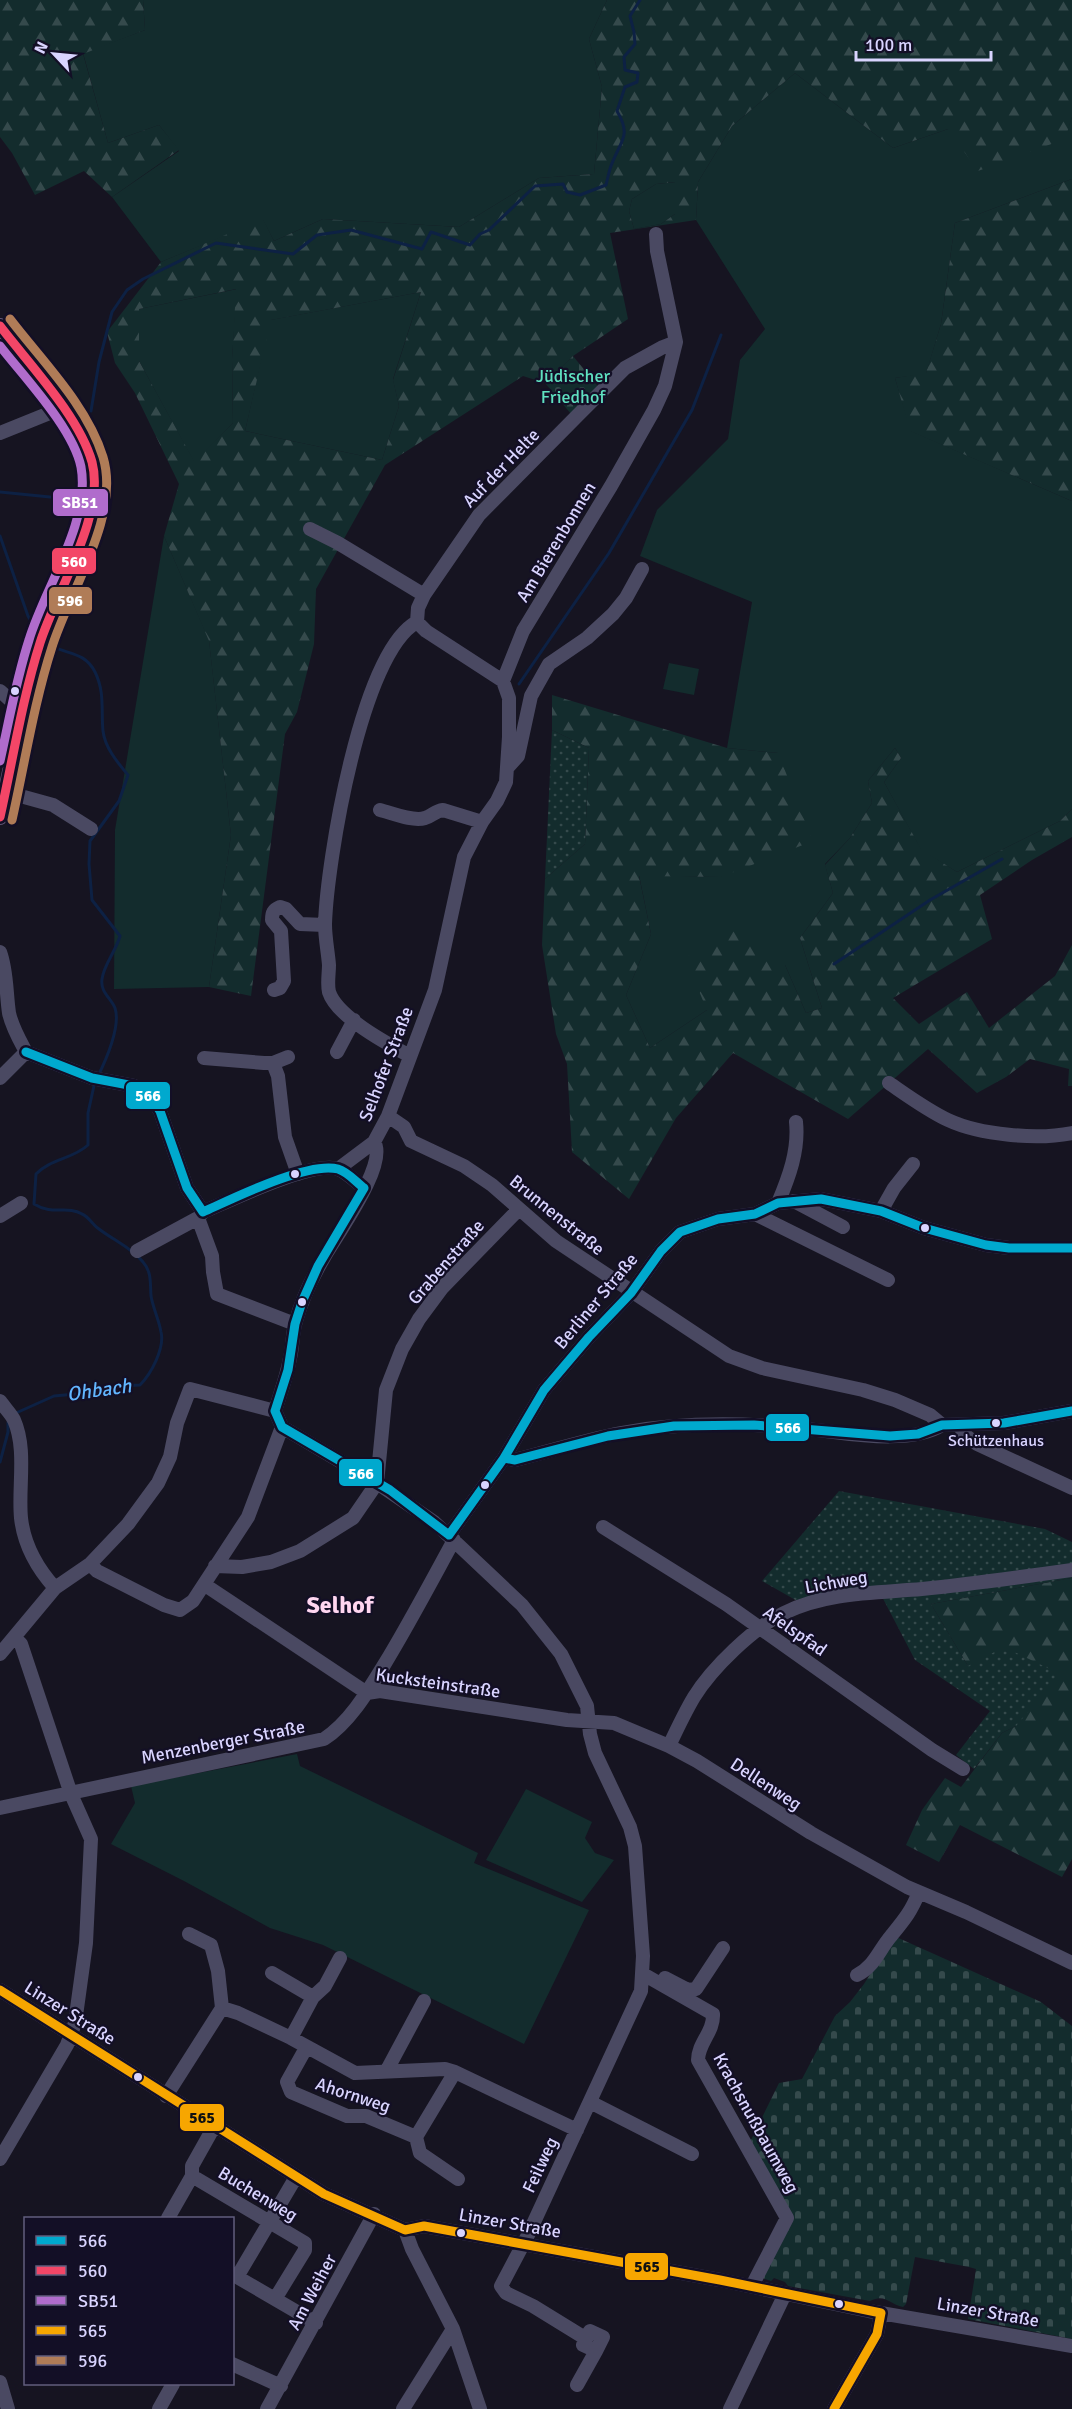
<svg xmlns="http://www.w3.org/2000/svg" width="1072" height="2409" font-family="Signika,sans-serif">
<style>
.green{fill:#132c2d}
.forest{fill:url(#forest-firs);fill-rule:evenodd}
.cemetery{fill:url(#cemetery-stones)}
.garden{fill:url(#garden-dots)}
.lines{fill:none;stroke-linecap:round;stroke-linejoin:round}
.stream{stroke:#0d2144;stroke-width:3}
.minor{stroke:#4a4962;stroke-width:14}
.major{stroke:#5e5373;stroke-width:16}
.bus-1-casing{stroke:#130f26;stroke-width:14}
.bus-2-casing{stroke:#130f26;stroke-width:14}
.bus-3-casing{stroke:#130f26;stroke-width:14}
.bus-4-casing{stroke:#130f26;stroke-width:14}
.bus-5-casing{stroke:#130f26;stroke-width:14}
.bus-1{stroke:#00a9ce;stroke-width:9}
.bus-2{stroke:#f34667;stroke-width:9}
.bus-3{stroke:#b06ccc;stroke-width:9}
.bus-4{stroke:#f7a600;stroke-width:9}
.bus-5{stroke:#b07c57;stroke-width:9}
.bus-dot{fill:#d9d4ff;stroke:#130f26;stroke-width:2}
.labels{text-anchor:middle;dominant-baseline:central;stroke-width:4.5;stroke-linejoin:round;paint-order:stroke}
.bus-label{font-size:16px;fill:#d9d4ff;stroke:#130f26}
.park-label{font-size:18px;fill:#5fe0c0;stroke:#130f26}
.street-label{font-size:18px;fill:#d9d4ff;stroke:#130f26}
.water-label{font-size:20px;font-style:italic;fill:#62b6ff;stroke:#130f26}
.district-label{font-size:24px;font-weight:bold;fill:#ffd6f0;stroke:#130f26}
.line-badge{stroke:#130f26;stroke-width:2}
.badge-label{font-size:16px;text-anchor:middle;font-weight:bold;fill:#fff}
.pale-badge-label{font-size:16px;text-anchor:middle;font-weight:bold;fill:#111}
</style>
<defs>
<pattern id="forest-firs" width="22" height="20" patternUnits="userSpaceOnUse" patternTransform="scale(1.5)"><rect width="22" height="20" fill="#132c2d"/><path d="M5 1l3.5 6h-7zM16 11l3.5 6h-7z" fill="#354a4c"/></pattern>
<pattern id="cemetery-stones" width="16" height="16" patternUnits="userSpaceOnUse" patternTransform="scale(1.5)"><rect width="16" height="16" fill="#132c2d"/><path d="M2 7V4a2 2 0 0 1 4 0v3zM10 15v-3a2 2 0 0 1 4 0v3z" fill="#354a4c"/></pattern>
<pattern id="garden-dots" width="8" height="8" patternUnits="userSpaceOnUse" patternTransform="scale(1.5)"><rect width="8" height="8" fill="#132c2d"/><path d="M2 2h.1M6 6h.1" fill="none" stroke="#354a4c" stroke-width="1.8" stroke-linecap="round"/></pattern>
</defs>
<rect width="100%" height="100%" fill="#161421"/>
<!-- green -->
<path class="green" d="M 143,0 L 607,0 L 589,39 L 602,87 L 594,174 L 539,178 L 459,227 L 323,219 L 274,241 L 263,220 L 161,262 L 112,197 L 179,151 L 159,125 L 108,143 L 83,53 L 145,30 Z
M 795,73 L 893,148 L 948,129 L 1064,139 L 1072,117 L 1072,179 L 955,223 L 941,324 L 926,374 L 895,378 L 911,431 L 1072,501 L 1072,809 L 1060,821 L 957,872 L 921,850 L 884,782 L 901,758 L 895,748 L 868,781 L 872,803 L 850,838 L 825,864 L 833,893 L 800,938 L 822,1008 L 806,1013 L 785,965 L 707,1010 L 650,1048 L 626,995 L 651,934 L 639,875 L 721,877 L 778,753 L 727,748 L 752,602 L 640,556 L 657,510 L 728,439 L 740,360 L 765,329 L 696,220 L 698,182 L 732,126 Z
M 676,182 L 675,214 L 661,224 L 634,229 L 629,211 L 632,199 L 656,184 Z
M 237,289 L 232,359 L 233,423 L 194,462 L 139,361 L 139,309 Z
M 421,292 L 393,379 L 399,406 L 382,460 L 245,431 L 270,320 Z
M 164,536 L 209,640 L 231,835 L 209,987 L 114,989 L 115,830 Z
M 669,663 L 699,669 L 694,695 L 663,689 Z
M 297,1754 L 300,1766 L 478,1853 L 474,1863 L 589,1910 L 524,2044 L 323,1945 L 270,1928 L 184,1881 L 111,1844 L 135,1803 L 131,1786 Z
M 526,1789 L 592,1822 L 585,1838 L 595,1853 L 614,1860 L 582,1902 L 486,1860 Z"/>
<!-- forest -->
<path class="forest" d="M 0,0 L 143,0 L 145,30 L 83,54 L 108,143 L 159,125 L 179,150 L 112,197 L 84,171 L 35,195 L 12,153 L 0,137 Z
M 607,0 L 1072,0 L 1072,117 L 1065,139 L 978,171 L 948,129 L 893,148 L 795,73 L 732,126 L 698,182 L 696,220 L 610,233 L 628,319 L 573,356 L 545,383 L 523,376 L 385,465 L 316,589 L 314,644 L 297,712 L 285,734 L 251,996 L 209,987 L 231,835 L 209,641 L 164,536 L 179,484 L 135,393 L 115,363 L 107,332 L 161,262 L 263,219 L 274,241 L 323,219 L 459,227 L 539,178 L 594,174 L 602,87 L 589,39 ZM 675,182 L 675,214 L 661,224 L 634,229 L 629,211 L 632,199 L 656,184 ZM 236,289 L 232,359 L 233,423 L 194,461 L 139,361 L 139,309 ZM 421,292 L 393,380 L 399,406 L 382,460 L 245,431 L 271,320 Z
M 1072,179 L 1072,501 L 910,431 L 895,378 L 926,373 L 941,324 L 955,223 Z
M 552,695 L 727,748 L 778,753 L 813,841 L 721,877 L 639,876 L 651,934 L 626,995 L 650,1048 L 707,1010 L 685,958 L 741,927 L 785,965 L 806,1013 L 822,1008 L 800,938 L 833,893 L 825,865 L 850,838 L 872,803 L 868,781 L 895,748 L 901,758 L 884,782 L 921,849 L 957,872 L 1060,821 L 1072,809 L 1072,837 L 1032,860 L 980,895 L 992,939 L 893,998 L 919,1024 L 967,992 L 989,1028 L 1055,976 L 1072,945 L 1072,1086 L 1068,1086 L 1069,1069 L 1030,1059 L 1006,1077 L 977,1093 L 928,1049 L 848,1119 L 733,1053 L 676,1118 L 629,1199 L 572,1152 L 567,1064 L 556,1034 L 542,945 L 545,879 L 585,844 L 589,748 L 552,730 Z
M 1072,1578 L 1072,1859 L 1062,1877 L 960,1825 L 939,1862 L 906,1845 L 922,1810 L 945,1778 L 961,1787 L 1002,1733 L 1016,1726 L 968,1666 L 931,1604 Z"/>
<!-- cemetery -->
<path class="cemetery" d="M 573,356 L 600,389 L 572,415 L 545,383 Z
M 894,1936 L 1041,2002 L 1072,2026 L 1072,2339 L 968,2319 L 976,2269 L 969,2267 L 915,2257 L 906,2304 L 903,2307 C 889,2304 885,2293 870,2301 L 788,2286 L 785,2282 L 774,2278 L 771,2281 L 762,2278 L 792,2219 L 751,2140 L 779,2083 L 802,2079 L 835,2016 L 850,2002 L 864,1984 Z"/>
<!-- garden -->
<path class="garden" d="M 552,730 L 589,748 L 585,844 L 545,879 Z
M 839,1491 L 1045,1529 L 1072,1542 L 1072,1578 L 931,1604 L 968,1666 L 1004,1647 L 1060,1674 L 1016,1726 L 1002,1733 L 974,1769 L 956,1755 L 990,1711 L 915,1660 L 878,1589 L 799,1602 L 762,1581 Z"/>
<g class="lines">
<!-- stream -->
<path class="stream" d="M 91,411 L 99,362 L 112,312 L 127,290 L 143,279 L 216,243 L 293,254 L 317,235 L 351,230 L 422,249 L 431,232 L 470,245 L 480,234 L 489,230 L 535,186 L 563,184 L 567,192 L 580,195 L 606,185 C 608,178 609,169 613,161 C 622,139 631,135 617,111 L 625,87 L 637,82 L 638,73 L 625,70 L 624,57 L 635,44 L 634,32 L 630,16 L 640,0
M 0,492 L 70,499 C 85,486 81,473 80,455
M 0,536 L 28,616 L 37,632
M 46,641 C 60,656 83,648 95,672 C 105,692 101,711 103,731 C 105,748 118,763 128,775 L 119,801 L 90,841 L 89,864 L 92,900 L 120,936 C 116,951 104,964 102,979 C 100,992 111,998 115,1008 C 121,1026 106,1060 98,1076
M 519,684 L 609,553 L 692,410 L 721,335
M 834,964 L 930,900 L 1002,859
M 16,1413 L 54,1396 L 97,1392 L 121,1386 L 140,1385 C 151,1374 165,1348 161,1332 C 159,1320 153,1308 151,1296 C 150,1284 152,1272 143,1262 C 131,1247 113,1240 99,1229 C 93,1225 89,1217 82,1214 C 67,1205 53,1216 34,1204 L 36,1174 C 50,1159 73,1159 88,1145 L 88,1113 L 95,1081
M 0,1462 L 8,1432 L 8,1422"/>
<!-- minor -->
<path class="minor" d="M 0,433 L 62,408
M 310,529 L 338,543 L 424,595
M 503,681 L 426,631 L 417,622 L 418,608 L 424,595 L 479,515 L 577,416 L 625,368 L 663,347 L 676,342 L 657,251 L 656,234
M 0,691 L 9,699 L 26,703
M 508,767 L 518,756 L 531,696 L 549,664 L 587,638 L 613,614 L 626,598 L 642,569
M 6,792 L 53,805 L 91,829
M 380,810 C 392,813 413,822 425,818 C 432,816 435,811 443,810 L 482,822
M 0,952 C 7,971 6,992 9,1013 C 12,1027 19,1039 26,1052
M 274,990 L 280,988 L 284,981 L 281,931 L 272,920 C 272,913 273,910 280,907 L 286,909 L 300,924 L 325,925
M 26,1052 L 92,1078 L 134,1086 L 151,1097 L 160,1111 L 187,1188 L 203,1212
M 337,1052 L 354,1020
M 410,1056 C 388,1044 337,1017 329,992 C 327,984 329,973 329,965 C 328,952 325,938 325,924 C 327,862 361,652 417,622
M 204,1058 L 264,1063 L 273,1063 L 288,1057
M 273,1063 L 278,1076 L 285,1137 L 298,1174
M 0,1078 L 26,1052
M 889,1083 C 908,1096 927,1110 948,1120 C 980,1135 1037,1140 1072,1133
M 388,1116 L 404,1127 L 411,1141 L 464,1166 L 492,1185 L 556,1241 L 729,1356 L 762,1368 L 863,1390 L 895,1400 L 930,1415 L 942,1425
M 338,1169 L 374,1142 L 388,1116 L 435,990 L 464,857 L 482,822 L 497,801 L 506,782 L 509,737 L 509,698 L 503,681 L 523,631 L 611,486 L 654,410 L 665,386 L 676,342
M 794,1201 L 843,1227
M 778,1203 C 789,1177 799,1150 796,1122
M 881,1211 L 894,1188 L 913,1164
M 203,1212 C 229,1201 314,1160 338,1169 C 347,1172 357,1183 364,1188
M 755,1214 L 888,1280
M 0,1216 L 21,1203
M 198,1218 L 212,1256 L 213,1272 L 217,1294 L 295,1324
M 137,1251 L 198,1218 L 203,1212
M 0,1401 C 4,1407 11,1414 14,1420 C 27,1449 18,1487 21,1518 C 24,1545 37,1568 55,1588
M 275,1411 L 282,1427 L 377,1483 L 434,1522 L 522,1605 L 561,1654 L 587,1706 L 590,1734 L 595,1753 L 630,1827 L 635,1846 L 643,1956 L 641,1991 L 528,2235 L 501,2286 L 506,2293 L 533,2306 L 585,2338
M 275,1411 C 280,1394 287,1376 290,1358 C 293,1346 292,1333 296,1321 C 304,1291 319,1264 336,1238 C 347,1220 387,1161 374,1142
M 959,1425 L 965,1435 L 977,1444 L 1072,1488
M 504,1458 L 515,1460 C 550,1451 585,1440 621,1433 C 691,1420 764,1423 834,1432 C 864,1436 916,1442 942,1425 L 1004,1423 L 1072,1411
M 603,1527 L 726,1604 L 932,1750 L 963,1769
M 449,1535 L 504,1458 L 544,1390 L 589,1337 L 631,1293 L 661,1251 L 680,1232 L 718,1219 L 755,1214 L 778,1203 L 821,1199 L 881,1211 L 924,1228 L 986,1245 L 1009,1248 L 1072,1248
M 90,1564 L 97,1571 L 164,1605 L 180,1610 L 193,1601 L 248,1517 L 282,1427
M 215,1566 L 242,1567 L 271,1562 L 300,1551 L 353,1518 L 377,1483 L 386,1390 L 402,1349 L 419,1319 L 442,1288 L 519,1209
M 205,1585 L 367,1693 L 380,1691 L 567,1720 L 614,1723 L 669,1746 L 697,1761 L 811,1833 L 907,1887 L 966,1912 L 1072,1963
M 0,1654 L 55,1588 L 90,1564 L 128,1524 L 158,1483 L 170,1457 L 177,1423 L 190,1389 L 275,1411
M 669,1746 C 677,1729 685,1712 694,1697 C 712,1668 753,1628 784,1613 C 826,1592 876,1593 922,1589 C 972,1584 1022,1577 1072,1570
M 0,1808 L 324,1739 C 350,1722 368,1691 384,1665 C 409,1624 431,1582 454,1540
M 189,1934 L 211,1945 L 218,1971 L 222,2008
M 272,1973 L 313,1997
M 643,1974 L 713,2014 C 714,2032 698,2043 698,2060 L 787,2218 L 752,2286
M 857,1975 C 874,1967 879,1950 891,1936 C 904,1920 911,1912 919,1892
M 665,1978 L 688,1990 L 696,1989 L 723,1948
M 0,1990 L 324,2194 L 405,2230 L 424,2226 L 720,2280 L 869,2311 L 1072,2346
M 291,2038 L 313,1997 L 325,1986 L 340,1958
M 306,2048 L 287,2082 L 291,2092 L 347,2116 L 366,2116 L 416,2137 L 455,2072
M 387,2070 L 424,2001
M 166,2096 L 222,2008 L 238,2013 L 291,2038 L 355,2073 L 445,2069 L 455,2072 L 577,2130
M 590,2102 L 692,2154
M 416,2137 L 420,2153 L 458,2179
M 0,2159 L 67,2045 L 75,2023 L 86,1943 L 91,1839 L 71,1794 L 21,1644 L 15,1638
M 192,2176 L 305,2243 L 305,2250 L 275,2299
M 168,2218 L 192,2176 L 192,2166 L 215,2125
M 405,2230 L 412,2249 L 453,2329 L 480,2409
M 232,2274 L 316,2323
M 237,2277 L 296,2177
M 590,2331 L 603,2337 L 596,2351 L 583,2345 Z
M 232,2364 L 281,2386
M 0,2382 L 8,2409
M 577,2385 L 596,2351
M 159,2409 L 173,2384
M 267,2409 L 374,2214
M 403,2409 L 453,2329
M 730,2409 L 785,2294
M 834,2409 L 877,2334 L 881,2313"/>
<!-- major -->
<path class="major" d="M 0,326 C 28,364 79,419 92,462 C 107,511 54,595 40,644 C 24,700 13,760 0,817"/>
<!-- bus-1 casing -->
<g class="bus-1-casing">
<path id="bus-1" d="M 26,1052 L 92,1078 L 134,1086 L 151,1097 L 160,1111 L 187,1188 L 203,1212
M 203,1212 C 232,1199 308,1161 338,1169 C 348,1172 356,1182 364,1188
M 275,1411 L 288,1370 L 295,1324 L 302,1302 L 318,1266 L 364,1188
M 275,1411 L 282,1427 L 390,1490 L 449,1535
M 504,1458 L 515,1460 L 608,1436 L 674,1426 L 754,1425 L 890,1436 L 918,1434 L 942,1425 L 1004,1423 L 1072,1411
M 449,1535 L 504,1458 L 544,1390 L 589,1337 L 631,1293 L 661,1251 L 680,1232 L 718,1219 L 755,1214 L 778,1203 L 821,1199 L 881,1211 L 924,1228 L 986,1245 L 1009,1248 L 1072,1248"/>
</g>
<!-- bus-2 casing -->
<g class="bus-2-casing">
<path id="bus-2" d="M 0,326 C 29,364 79,416 92,462 C 106,515 56,592 40,643 C 22,700 13,759 0,817"/>
</g>
<!-- bus-3 casing -->
<g class="bus-3-casing">
<path id="bus-3" d="M 0,346 C 24,377 73,428 81,467 C 91,522 44,589 29,640 C 16,680 9,721 0,761"/>
</g>
<!-- bus-4 casing -->
<g class="bus-4-casing">
<path id="bus-4" d="M 0,1990 L 324,2194 L 405,2230 L 424,2226 L 720,2280 L 881,2313
M 834,2409 L 877,2334 L 881,2313"/>
</g>
<!-- bus-5 casing -->
<g class="bus-5-casing">
<path id="bus-5" d="M 10,319 C 42,361 87,405 103,457 C 121,516 69,592 52,647 C 34,703 25,762 12,820"/>
</g>
<!-- bus-1 -->
<use href="#bus-1" class="bus-1"/>
<!-- bus-2 -->
<use href="#bus-2" class="bus-2"/>
<!-- bus-3 -->
<use href="#bus-3" class="bus-3"/>
<!-- bus-4 -->
<use href="#bus-4" class="bus-4"/>
<!-- bus-5 -->
<use href="#bus-5" class="bus-5"/>
</g>
<!-- markers -->
<g class="bus-dot">
<circle cx="15" cy="691" r="5"/>
<circle cx="295" cy="1174" r="5"/>
<circle cx="925" cy="1228" r="5"/>
<circle cx="302" cy="1302" r="5"/>
<circle cx="996" cy="1423" r="5"/>
<circle cx="485" cy="1485" r="5"/>
<circle cx="138" cy="2077" r="5"/>
<circle cx="461" cy="2233" r="5"/>
<circle cx="839" cy="2304" r="5"/>
</g>
<g class="labels">
<!-- bus labels -->
<g class="bus-label">
<text x="996" y="1441">Schützenhaus</text>
</g>
<!-- park labels -->
<g class="park-label">
<text x="573" y="376">Jüdischer<tspan x="573" dy="21">Friedhof</tspan></text>
</g>
<!-- street labels -->
<g class="street-label">
<text transform="translate(501 468) rotate(-46)">Auf der Helte</text>
<text transform="translate(556 542) rotate(-59)">Am Bierenbonnen</text>
<text transform="translate(386 1064) rotate(-69)">Selhofer Straße</text>
<text transform="translate(557 1215) rotate(39)">Brunnenstraße</text>
<text transform="translate(446 1262) rotate(-49)">Grabenstraße</text>
<text transform="translate(596 1301) rotate(-50)">Berliner Straße</text>
<text transform="translate(836 1582) rotate(-10)">Lichweg</text>
<text transform="translate(795 1631) rotate(35)">Afelspfad</text>
<text transform="translate(438 1683) rotate(8)">Kucksteinstraße</text>
<text transform="translate(223 1742) rotate(-11)">Menzenberger Straße</text>
<text transform="translate(766 1784) rotate(33)">Dellenweg</text>
<text transform="translate(70 2013) rotate(32)">Linzer Straße</text>
<text transform="translate(353 2095) rotate(18)">Ahornweg</text>
<text transform="translate(756 2123) rotate(61)">Krachsnußbaumweg</text>
<text transform="translate(540 2165) rotate(-65)">Feilweg</text>
<text transform="translate(258 2194) rotate(31)">Buchenweg</text>
<text transform="translate(510 2223) rotate(10)">Linzer Straße</text>
<text transform="translate(312 2292) rotate(-62)">Am Weiher</text>
<text transform="translate(988 2312) rotate(10)">Linzer Straße</text>
</g>
<!-- water labels -->
<g class="water-label">
<text transform="translate(99 1390) rotate(-8)">Ohbach</text>
</g>
<!-- district labels -->
<g class="district-label">
<text x="340" y="1605">Selhof</text>
</g>
</g>
<g class="line-badge">
<rect x="52" y="488" width="57" height="29" rx="6" fill="#b06ccc"/>
<rect x="51" y="547" width="46" height="28" rx="6" fill="#f34667"/>
<rect x="48" y="586" width="45" height="29" rx="6" fill="#b07c57"/>
<rect x="125" y="1081" width="46" height="29" rx="6" fill="#00a9ce"/>
<rect x="765" y="1413" width="45" height="29" rx="6" fill="#00a9ce"/>
<rect x="338" y="1458" width="45" height="29" rx="6" fill="#00a9ce"/>
<rect x="179" y="2103" width="46" height="29" rx="6" fill="#f7a600"/>
<rect x="624" y="2252" width="45" height="29" rx="6" fill="#f7a600"/>
</g>
<g class="badge-label">
<text x="80" y="508">SB51</text>
<text x="74" y="567">560</text>
<text x="70" y="606">596</text>
<text x="148" y="1101">566</text>
<text x="788" y="1433">566</text>
<text x="361" y="1479">566</text>
</g>
<g class="pale-badge-label">
<text x="202" y="2123">565</text>
<text x="647" y="2272">565</text>
</g>
<!-- legend -->
<rect x="24" y="2217" width="210" height="168" fill="#130f26" stroke="#625e7d" stroke-width="1.5"/>
<rect x="36" y="2236" width="30" height="9" fill="#00a9ce" stroke="#625e7d" stroke-width="1.5"/>
<text x="78" y="2247" font-size="18" fill="#d9d4ff">566</text>
<rect x="36" y="2266" width="30" height="9" fill="#f34667" stroke="#625e7d" stroke-width="1.5"/>
<text x="78" y="2277" font-size="18" fill="#d9d4ff">560</text>
<rect x="36" y="2296" width="30" height="9" fill="#b06ccc" stroke="#625e7d" stroke-width="1.5"/>
<text x="78" y="2307" font-size="18" fill="#d9d4ff">SB51</text>
<rect x="36" y="2326" width="30" height="9" fill="#f7a600" stroke="#625e7d" stroke-width="1.5"/>
<text x="78" y="2337" font-size="18" fill="#d9d4ff">565</text>
<rect x="36" y="2356" width="30" height="9" fill="#b07c57" stroke="#625e7d" stroke-width="1.5"/>
<text x="78" y="2367" font-size="18" fill="#d9d4ff">596</text>
<!-- north arrow -->
<g transform="translate(54 54) rotate(296)" stroke="#130f26" stroke-width="4.5" paint-order="stroke">
<path d="M0-4.5L10 22L0 15L-10 22Z" fill="#d9d4ff"/>
<text y="-9" font-size="16" font-weight="bold" text-anchor="middle" fill="#d9d4ff">N</text>
</g>
<!-- scale -->
<path d="M856 51v9h135v-9" fill="none" stroke="#d9d4ff" stroke-width="3"/>
<text x="865" y="51" font-size="18" fill="#d9d4ff" stroke="#130f26" stroke-width="4.5" paint-order="stroke">100 m</text>
</svg>
